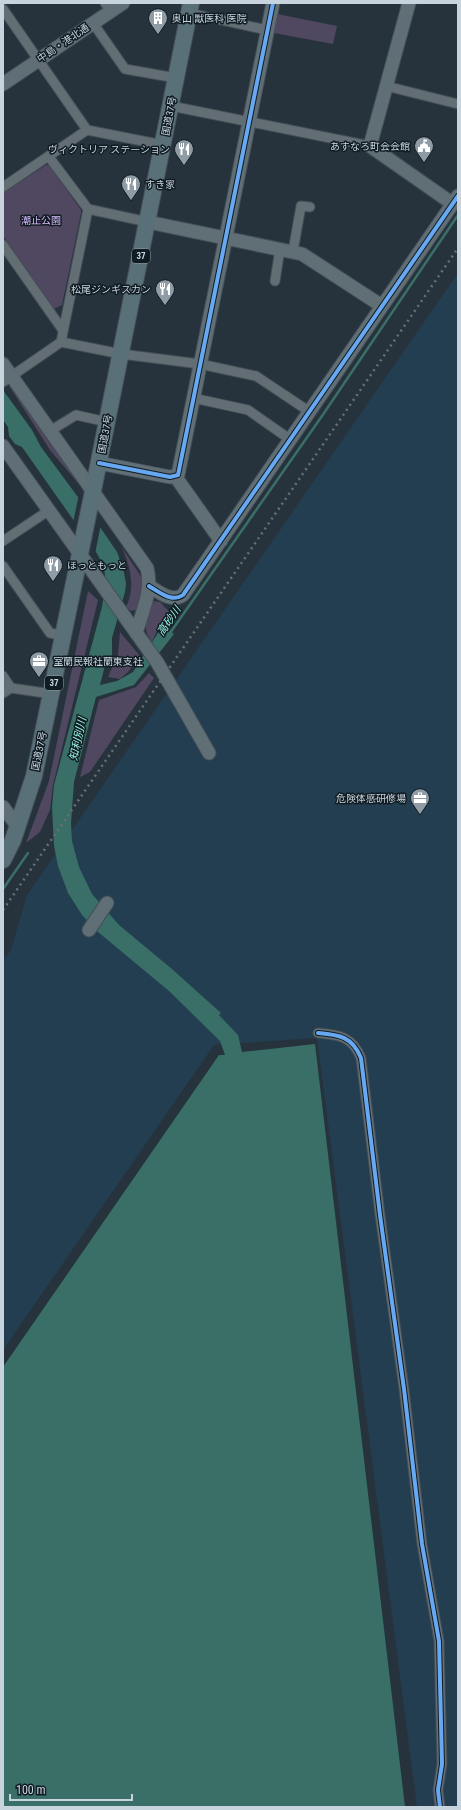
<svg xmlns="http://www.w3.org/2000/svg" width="461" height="1810" font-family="'Roboto Condensed','Noto Sans JP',sans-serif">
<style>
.built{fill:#233d51}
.green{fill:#504761}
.water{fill:#396f66}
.pier{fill:#27333c}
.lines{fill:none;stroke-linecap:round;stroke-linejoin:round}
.stream{stroke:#396f66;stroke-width:2.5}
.street-casing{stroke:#444f57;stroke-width:11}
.secondary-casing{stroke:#444f57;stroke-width:15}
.highway-casing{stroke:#444f57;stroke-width:18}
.street{stroke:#636d74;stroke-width:9}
.secondary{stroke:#606e75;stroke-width:13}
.highway{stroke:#5a7078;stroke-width:16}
.rail{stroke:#676f77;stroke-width:2.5;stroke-dasharray:2 4;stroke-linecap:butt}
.cycleway-casing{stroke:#111b22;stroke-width:6}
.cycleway{stroke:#66a8f1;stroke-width:4}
.labels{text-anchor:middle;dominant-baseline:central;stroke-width:3;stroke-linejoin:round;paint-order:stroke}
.shield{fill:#111b22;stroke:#909ca6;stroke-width:1}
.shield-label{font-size:9px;font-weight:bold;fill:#c7d4de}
.poi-label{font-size:10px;fill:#c7d4de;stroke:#111b22;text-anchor:start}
.street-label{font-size:10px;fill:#c7d4de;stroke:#111b22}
.park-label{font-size:10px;fill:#d8bdfd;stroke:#111b22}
.water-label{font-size:11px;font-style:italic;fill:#98f5e2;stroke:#111b22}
</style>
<rect width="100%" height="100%" fill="#27333c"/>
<!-- built -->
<path class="built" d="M 458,273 L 458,1807 L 417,1807 L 317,1038 L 214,1045 L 3,1350 L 3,961 L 11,950 L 27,895 Z"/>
<!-- green -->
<path class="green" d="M 277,14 L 337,26 L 333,44 L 274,33 Z
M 46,165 L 49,165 L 81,210 L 81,213 L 62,305 L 54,309 L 3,236 L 3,193 Z
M 10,383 L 79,480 L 78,483 L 50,450 L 8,384 Z
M 121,546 L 142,578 L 143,587 L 138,607 L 136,610 L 131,611 L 126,607 C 136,587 130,565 121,546 Z
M 88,591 L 98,600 L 53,785 L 50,810 L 40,832 L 26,843 L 49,781 Z
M 152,601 L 160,602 L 173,616 L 169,625 L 157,631 L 152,642 C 141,629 147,616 152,601 Z
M 120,632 L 140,656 L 128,672 L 120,679 L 108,677 L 118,654 Z
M 149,673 L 154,678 L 90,772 L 80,777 L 99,700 L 136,687 Z"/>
<!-- water -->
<path class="water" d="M 3,390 L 32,430 L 41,447 L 100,527 L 117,552 L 123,568 L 126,583 L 125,592 L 112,638 L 112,656 L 105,665 L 100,685 L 117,681 L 133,672 L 158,633 L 167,629 L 174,634 L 134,685 L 96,697 L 74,782 L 71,823 L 72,841 L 79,867 L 92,894 L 119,925 L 172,969 L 221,1013 L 219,1015 L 238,1035 L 242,1052 L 315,1044 L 405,1807 L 3,1807 L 3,1367 L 219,1055 L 225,1055 L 220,1041 L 169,991 L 98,932 L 82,915 L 68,893 L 58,866 L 54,846 L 52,807 L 54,785 L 102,607 C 106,583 109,573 96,552 L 22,447 L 15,444 L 9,436 L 8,427 L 3,420 Z"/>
<!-- pier -->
<path class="pier" d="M 79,494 L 101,524 L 95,554 L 73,523 Z"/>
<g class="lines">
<!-- stream -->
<path class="stream" d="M 170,633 L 322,416 L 458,215
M 3,889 L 28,853"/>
<!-- street casing -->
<g class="street-casing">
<path id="street" d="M 105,3 L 111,11
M 3,9 L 87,130 L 163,145
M 189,13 L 267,30
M 93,23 L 125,69 L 176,78
M 386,86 L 458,104
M 171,106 L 370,146
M 49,157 L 88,209 L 61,342
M 3,187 L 87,130
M 88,209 L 148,222
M 3,245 L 62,329
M 293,251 L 301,206 L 310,207
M 275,281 L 280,249
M 3,382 L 61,342 L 121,354 L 200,364 L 256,376 L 310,412
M 193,398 L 248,410 L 291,440
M 50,431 L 76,415 L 107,422
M 3,541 L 48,511
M 3,566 L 50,633 L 64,636
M 3,676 L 11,688
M 3,693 L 11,688 L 52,694
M 318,1033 C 339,1035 352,1036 361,1058 L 380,1215 L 404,1389 L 422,1544 L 439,1641 L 442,1764 L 438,1790 L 440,1807"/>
</g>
<!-- secondary casing -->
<g class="secondary-casing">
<path id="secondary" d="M 409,3 L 370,146 L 453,204
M 3,84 L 123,3
M 148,222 L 302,254 L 382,306
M 3,364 L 147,568 C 153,589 142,613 136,633
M 3,446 L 157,662 L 209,753
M 99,463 L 170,477 L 178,475 L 273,3
M 175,476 L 221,541
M 149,586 C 159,592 172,603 183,595 L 458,196
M 3,807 L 18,827
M 89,930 L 107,903"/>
</g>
<!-- highway casing -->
<g class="highway-casing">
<path id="highway" d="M 3,860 L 13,840 L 34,776 L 93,491 L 191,3"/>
</g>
<!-- street -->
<use href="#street" class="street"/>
<!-- secondary -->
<use href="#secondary" class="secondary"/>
<!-- highway -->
<use href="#highway" class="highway"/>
<!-- rail -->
<path class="rail" d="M 3,910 L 458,248"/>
<!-- cycleway casing -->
<g class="cycleway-casing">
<path id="cycleway" d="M 99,463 L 170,477 L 178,475 L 273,3
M 149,586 C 159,592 172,603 183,595 L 458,196
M 318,1033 C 339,1035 352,1036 361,1058 L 380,1215 L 404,1389 L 422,1544 L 439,1641 L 442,1764 L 438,1790 L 440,1807"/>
</g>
<!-- cycleway -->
<use href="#cycleway" class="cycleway"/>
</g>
<!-- icons -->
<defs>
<g id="building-pin" transform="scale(1)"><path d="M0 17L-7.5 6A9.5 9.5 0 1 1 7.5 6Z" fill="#8f9ca5" stroke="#111b22"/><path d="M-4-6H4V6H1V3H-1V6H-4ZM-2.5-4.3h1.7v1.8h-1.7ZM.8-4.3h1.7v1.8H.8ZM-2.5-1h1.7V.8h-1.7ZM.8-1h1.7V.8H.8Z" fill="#fff"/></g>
<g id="civic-pin" transform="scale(1)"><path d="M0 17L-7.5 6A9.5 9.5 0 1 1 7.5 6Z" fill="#8f9ca5" stroke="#111b22"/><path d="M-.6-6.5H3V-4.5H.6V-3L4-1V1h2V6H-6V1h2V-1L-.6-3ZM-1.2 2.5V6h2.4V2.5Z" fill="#fff"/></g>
<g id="restaurant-pin" transform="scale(1)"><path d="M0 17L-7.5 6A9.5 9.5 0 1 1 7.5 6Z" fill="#8f9ca5" stroke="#111b22"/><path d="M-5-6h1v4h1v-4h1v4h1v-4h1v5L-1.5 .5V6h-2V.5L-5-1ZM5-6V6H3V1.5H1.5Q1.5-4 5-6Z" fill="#fff"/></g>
<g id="office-pin" transform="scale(1)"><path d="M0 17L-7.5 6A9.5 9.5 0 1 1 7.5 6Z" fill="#8f9ca5" stroke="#111b22"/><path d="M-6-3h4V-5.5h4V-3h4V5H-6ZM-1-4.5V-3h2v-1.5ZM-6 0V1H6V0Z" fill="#fff"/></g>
</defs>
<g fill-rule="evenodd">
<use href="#building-pin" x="158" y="18"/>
<use href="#civic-pin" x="424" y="146"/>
<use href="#restaurant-pin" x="184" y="149"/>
<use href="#restaurant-pin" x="131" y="184"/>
<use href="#restaurant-pin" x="165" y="289"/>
<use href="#restaurant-pin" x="53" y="565"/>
<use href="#office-pin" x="39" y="661"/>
<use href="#office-pin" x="420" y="798"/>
</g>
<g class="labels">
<!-- shield labels -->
<g class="shield">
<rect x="132" y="249" width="18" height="14" rx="3"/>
<rect x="45" y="676" width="18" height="14" rx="3"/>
</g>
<g class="shield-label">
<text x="141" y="256">37</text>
<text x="54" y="683">37</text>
</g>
<!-- poi labels -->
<g class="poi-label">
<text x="172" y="18">奥山 獣医科 医院</text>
<text x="410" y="146" text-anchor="end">あすなろ町会会館</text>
<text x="170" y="149" text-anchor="end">ヴィクトリア ステーション</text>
<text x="145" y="184">すき家</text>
<text x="151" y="289" text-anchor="end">松尾ジンギスカン</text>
<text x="67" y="565">ほっともっと</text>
<text x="53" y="661">室蘭民報社蘭東支社</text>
<text x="406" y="798" text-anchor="end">危険体感研修場</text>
</g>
<!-- street labels -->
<g class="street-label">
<text transform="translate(63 43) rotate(-34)">中島・港北通</text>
<text transform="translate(169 116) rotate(-79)">国道37号</text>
<text transform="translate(105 434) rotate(-79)">国道37号</text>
<text transform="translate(39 751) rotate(-78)">国道37号</text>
</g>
<!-- park labels -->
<g class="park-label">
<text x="41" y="220">潮止公園</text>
</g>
<!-- water labels -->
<g class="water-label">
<text transform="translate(169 621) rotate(-55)">高砂川</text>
<text transform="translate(78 739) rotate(-78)">知利別川</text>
</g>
</g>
<!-- border -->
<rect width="461" height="1810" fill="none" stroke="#c7d4de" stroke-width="8"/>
<!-- scale -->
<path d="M10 1794v6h122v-6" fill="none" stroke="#c7d4de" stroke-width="2"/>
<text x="16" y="1794" font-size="12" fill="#c7d4de" stroke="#111b22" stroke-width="3" paint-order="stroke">100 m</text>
</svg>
